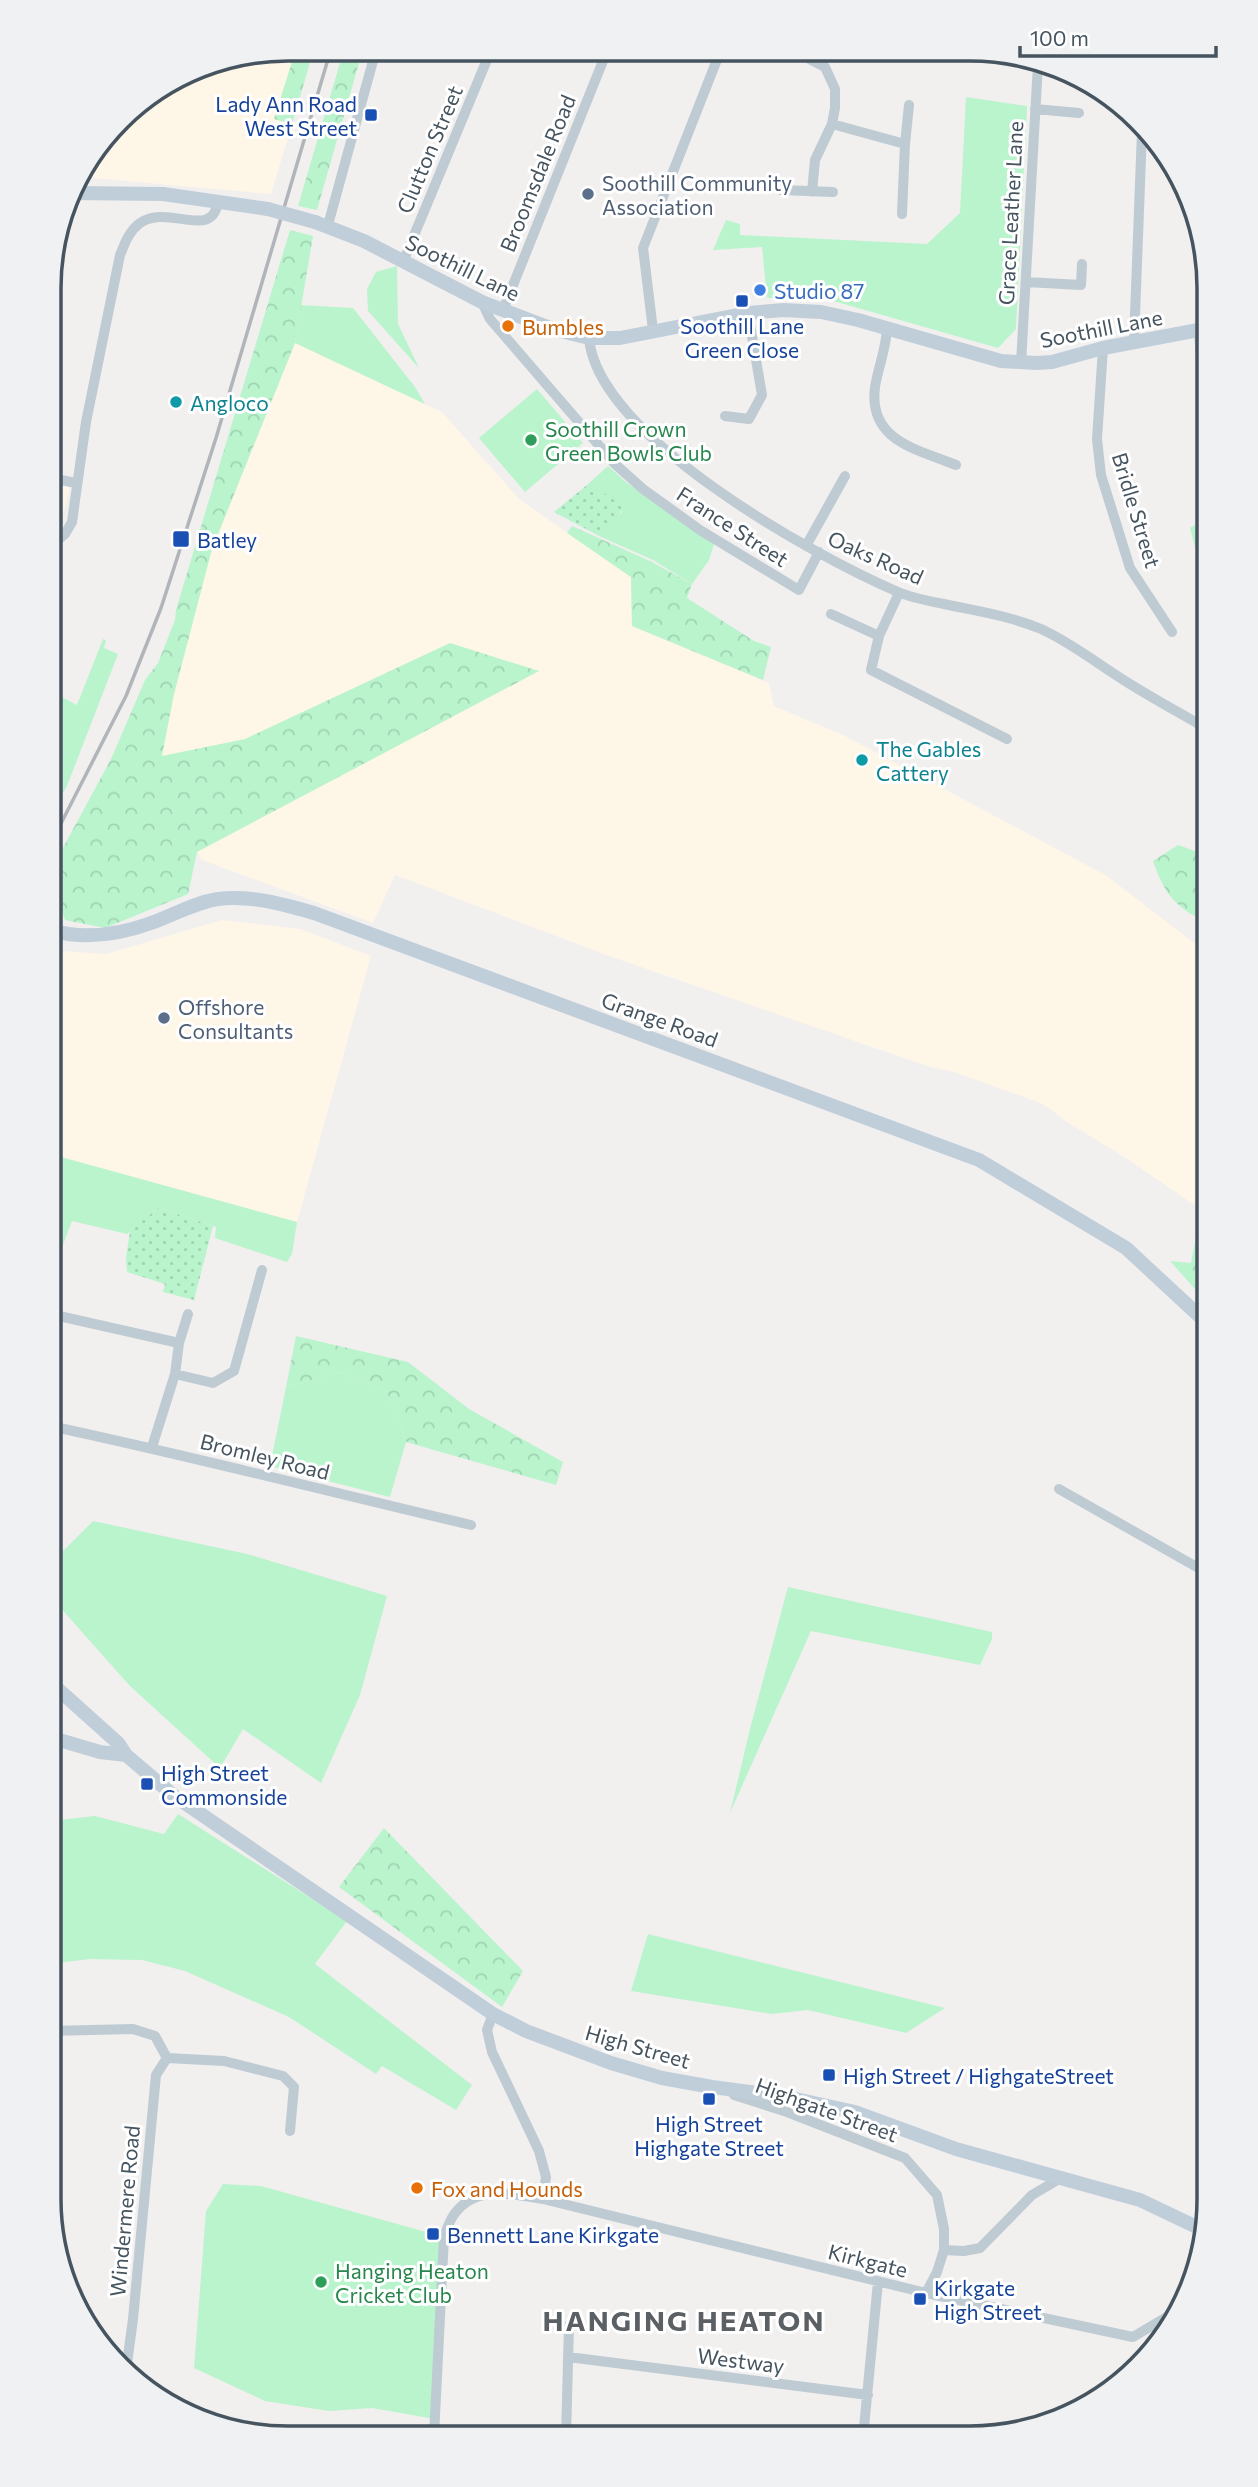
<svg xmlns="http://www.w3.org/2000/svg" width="1258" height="2487" font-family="Commissioner,sans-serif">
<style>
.commercial{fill:#fef6e7}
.green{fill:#b9f4cd}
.forest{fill:url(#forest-crowns)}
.park{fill:url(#park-dots)}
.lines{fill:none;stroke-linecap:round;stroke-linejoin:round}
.street{stroke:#becbd3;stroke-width:10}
.secondary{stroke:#c0ceda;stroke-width:14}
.rail{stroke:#b1b5ba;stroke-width:3.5}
.secondary-bridge{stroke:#c0ceda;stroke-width:14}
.transit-dot{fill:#1a4fb4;stroke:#fff;stroke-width:2.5}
.service-dot{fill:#5c6f8a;stroke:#fff;stroke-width:2.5}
.shop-dot{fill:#3f7fe0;stroke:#fff;stroke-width:2.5}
.food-dot{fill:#e8710a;stroke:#fff;stroke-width:2.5}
.culture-dot{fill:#0f9aa8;stroke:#fff;stroke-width:2.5}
.leisure-dot{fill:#2e9e5b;stroke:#fff;stroke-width:2.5}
.labels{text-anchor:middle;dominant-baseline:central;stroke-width:6;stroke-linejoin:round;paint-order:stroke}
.transit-label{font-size:21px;fill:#164399;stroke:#fff;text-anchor:start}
.street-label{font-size:21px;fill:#45545f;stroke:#fff}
.service-label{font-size:21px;fill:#4e5e75;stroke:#fff;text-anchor:start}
.shop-label{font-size:21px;fill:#366cbe;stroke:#fff;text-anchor:start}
.food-label{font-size:21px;fill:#c56008;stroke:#fff;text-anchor:start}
.culture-label{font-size:21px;fill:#0d838f;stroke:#fff;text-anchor:start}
.leisure-label{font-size:21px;fill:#27864d;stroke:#fff;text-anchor:start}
.district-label{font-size:28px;font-weight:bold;letter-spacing:2px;fill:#5b6065;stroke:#fff}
.rim{fill:none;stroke:#45545f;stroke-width:3.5}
</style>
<defs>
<pattern id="forest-crowns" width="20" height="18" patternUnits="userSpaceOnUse" patternTransform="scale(1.75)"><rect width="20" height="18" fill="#b9f4cd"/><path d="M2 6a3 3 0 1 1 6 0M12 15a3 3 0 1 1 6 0" fill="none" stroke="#a0d3b2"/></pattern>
<pattern id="park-dots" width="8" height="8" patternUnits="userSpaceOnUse" patternTransform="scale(1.75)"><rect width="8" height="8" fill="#b9f4cd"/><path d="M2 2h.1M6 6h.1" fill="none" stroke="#a0d3b2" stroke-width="1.8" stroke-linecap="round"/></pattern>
</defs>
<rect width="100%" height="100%" fill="#f2efef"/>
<!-- commercial -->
<path class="commercial" d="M 288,49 L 296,49 L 275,118 L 292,124 L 271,194 L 93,178 L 90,160 L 130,109 L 170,84 L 213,64 Z
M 295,343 L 442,412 L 519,499 L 631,577 L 632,626 L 769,683 L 774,706 L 845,736 L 1107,876 L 1198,946 L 1209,957 L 1209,1228 L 1200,1209 L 1129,1160 L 1070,1124 L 1043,1104 L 954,1072 L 930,1067 L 609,956 L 395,875 L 373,923 L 202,860 L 156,783 L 174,694 L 212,549 Z
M 51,484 L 70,487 L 60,527 L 51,535 Z
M 222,920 L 301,929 L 371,956 L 297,1222 L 50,1154 L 50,950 L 106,954 Z"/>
<!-- green -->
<path class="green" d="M 966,97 L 1027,106 L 1016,329 L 998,348 L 823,298 L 767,298 L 762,247 L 713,250 L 726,220 L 740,224 L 740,235 L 927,244 L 960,213 Z
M 397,266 L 398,324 L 419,368 L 368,311 L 367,289 L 376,272 Z
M 301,305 L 353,308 L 415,387 L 425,404 L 295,343 Z
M 537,389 L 583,443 L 525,492 L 479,438 Z
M 608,466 L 626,482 L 714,544 L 709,560 L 692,584 L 653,560 L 601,537 L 622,512 L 587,485 Z
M 1209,516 L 1209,568 L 1195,547 L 1190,528 Z
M 103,639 L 106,640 L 104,648 L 118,654 L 67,786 L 50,816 L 51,728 L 54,693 L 77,705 Z
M 50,1154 L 297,1222 L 292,1254 L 287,1262 L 215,1238 L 216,1227 L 158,1208 L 127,1234 L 72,1221 L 50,1279 Z
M 339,1372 L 386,1390 L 406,1442 L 390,1497 L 270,1466 L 286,1387 Z
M 93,1521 L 247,1554 L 387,1596 L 360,1695 L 321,1783 L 243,1729 L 220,1768 L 130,1686 L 50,1596 L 50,1564 Z
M 788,1587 L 992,1632 L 992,1639 L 980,1665 L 811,1631 L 730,1813 L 751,1725 Z
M 178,1814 L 347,1921 L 315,1964 L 472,2085 L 456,2110 L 382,2066 L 376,2074 L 289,2017 L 185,1971 L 142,1960 L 90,1959 L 49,1964 L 49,1821 L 95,1816 L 164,1834 Z
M 648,1934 L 945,2008 L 906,2033 L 808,2010 L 772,2014 L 631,1991 Z
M 223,2184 L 261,2186 L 444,2237 L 435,2419 L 372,2408 L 329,2411 L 265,2401 L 194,2368 L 206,2211 Z"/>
<!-- forest -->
<path class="forest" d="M 296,49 L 314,49 L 292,124 L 274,119 Z
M 344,49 L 363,49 L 317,210 L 298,206 Z
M 290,230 L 313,236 L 295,343 L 212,549 L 174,694 L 162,756 L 245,739 L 450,643 L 539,671 L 197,852 L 188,894 L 105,928 L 65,920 L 50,872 L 111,759 L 145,680 L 158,663 L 175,620 L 176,610 Z
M 572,526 L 652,562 L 692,584 L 687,598 L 754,641 L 771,647 L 763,680 L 632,626 L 631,577 L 567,533 Z
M 1178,845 L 1209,856 L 1209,922 C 1176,910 1164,893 1153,861 Z
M 1201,1209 L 1209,1228 L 1209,1305 L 1170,1261 L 1191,1263 Z
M 296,1336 L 408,1362 L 469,1409 L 563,1462 L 556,1485 L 406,1442 L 386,1390 L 339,1372 L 286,1387 Z
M 384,1828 L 523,1971 L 502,2007 L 339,1887 Z"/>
<!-- park -->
<path class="park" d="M 587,485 L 619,501 C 627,514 610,527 601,537 L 554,512 Z
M 158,1208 L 213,1226 L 194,1300 L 163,1292 L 165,1284 L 127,1272 L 126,1258 L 130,1231 Z"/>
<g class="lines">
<!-- street -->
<path class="street" d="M 796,52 L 825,67 L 835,89 L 835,108 L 832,124 L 815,160 L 812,192
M 1035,109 L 1079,113
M 832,124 L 905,144 L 902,214
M 905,144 L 909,105
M 781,190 L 833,192
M 328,225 L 376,50
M 403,262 L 491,50
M 1026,282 L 1081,285 L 1082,264
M 482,302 L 490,319 L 615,464 L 643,489 L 700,530 L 799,590 L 819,552
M 503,310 L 607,51
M 887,329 C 886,349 878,368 875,387 C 868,441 917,449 956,465
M 653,330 L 643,248 L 720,52
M 1199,331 L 1205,419 L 1209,435
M 589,338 C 597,436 814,556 898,592 C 912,598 929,601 944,604 C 977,611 1010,616 1041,629 C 1070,642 1095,662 1122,679 C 1150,697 1180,713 1209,730
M 1134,342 L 1142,131
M 1103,348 L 1097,439 L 1101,475 L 1130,568 L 1172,632
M 1021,363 L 1038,64
M 725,416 L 749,419 L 762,395 L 748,313
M 51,478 L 76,483
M 51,546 L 65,534 L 72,522 L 86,422 L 120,255 C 125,243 129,231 140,223 C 168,203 213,242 218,201
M 806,546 L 845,476
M 899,593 L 879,636 L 871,670 L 1007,739
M 831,614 L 879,636
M 50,1314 L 179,1343 L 188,1314
M 175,1374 L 213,1383 L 234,1371 L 262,1270
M 50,1426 C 191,1456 330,1492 471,1525
M 152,1447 L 175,1374 L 179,1343
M 1059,1489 L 1209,1574
M 493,2014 L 487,2030 L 492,2052 L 539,2151 L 546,2177 L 543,2199
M 49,2031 L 133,2029 L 155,2036 L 167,2058
M 167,2058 L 224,2061 L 283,2076 L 294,2087 L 290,2131
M 734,2095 L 787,2112 L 905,2158 L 937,2195 L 944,2229 L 944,2250 L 937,2272 L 926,2293
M 944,2250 L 964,2251 L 980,2248 L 1032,2195 L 1061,2178
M 568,2357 L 868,2395
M 126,2371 L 133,2319 L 156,2075 L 167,2058
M 434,2436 L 444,2237 C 447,2229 450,2218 456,2212 C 477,2185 513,2194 543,2199 L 926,2293 L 1133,2337 L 1180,2309
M 566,2437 L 569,2325
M 863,2438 L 878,2282"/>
<!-- secondary -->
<path class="secondary" d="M 71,193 L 163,194 L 268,209
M 315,222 L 364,241 L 482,302 L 553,329 L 589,338 L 620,338 L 748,313 L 784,310 L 821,312 L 858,320 L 1001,361 L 1037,363 L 1052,362 L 1103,348 L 1209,328
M 50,930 C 84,940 118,935 151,923 C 174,915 193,903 218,899 C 251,895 282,904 314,913 L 979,1160 L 1126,1248 L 1209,1325
M 50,1682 L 118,1743 L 126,1755 L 173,1795 L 493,2014 L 526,2031 L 611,2063 L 662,2078 L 712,2087 L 782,2096 L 855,2112 L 956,2149 L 1140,2200 L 1205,2231
M 49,1737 L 100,1752 L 126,1755"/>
<!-- rail -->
<path class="rail" d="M 50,845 L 126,696 L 161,608 L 216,438 L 331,49"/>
<!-- secondary-bridge -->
<path class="secondary-bridge" d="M 268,209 L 315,222"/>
</g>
<!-- markers -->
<g class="transit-dot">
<rect x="364" y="108" width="14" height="14" rx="3.5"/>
<rect x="735" y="294" width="14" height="14" rx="3.5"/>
<rect x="172" y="530" width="18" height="18" rx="3.5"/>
<rect x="140" y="1777" width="14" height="14" rx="3.5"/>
<rect x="822" y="2068" width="14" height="14" rx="3.5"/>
<rect x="702" y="2092" width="14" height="14" rx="3.5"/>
<rect x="426" y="2227" width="14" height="14" rx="3.5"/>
<rect x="913" y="2292" width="14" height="14" rx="3.5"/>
</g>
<g class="service-dot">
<circle cx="588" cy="194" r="7"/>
<circle cx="164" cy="1018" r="7"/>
</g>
<circle class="shop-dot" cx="760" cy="290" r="7"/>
<g class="food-dot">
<circle cx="508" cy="326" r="7"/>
<circle cx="417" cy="2188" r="7"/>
</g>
<g class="culture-dot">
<circle cx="176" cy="402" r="7"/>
<circle cx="862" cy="760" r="7"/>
</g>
<g class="leisure-dot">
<circle cx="531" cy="440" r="7"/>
<circle cx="321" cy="2282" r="7"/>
</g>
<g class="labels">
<!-- transit labels -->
<g class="transit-label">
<text x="357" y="103" text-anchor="end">Lady Ann Road<tspan x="357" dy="24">West Street</tspan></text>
<text x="742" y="325" text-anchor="middle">Soothill Lane<tspan x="742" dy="24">Green Close</tspan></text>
<text x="197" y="539">Batley</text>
<text x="161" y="1772">High Street<tspan x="161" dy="24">Commonside</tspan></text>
<text x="843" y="2075">High Street / HighgateStreet</text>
<text x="709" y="2123" text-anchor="middle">High Street<tspan x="709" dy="24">Highgate Street</tspan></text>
<text x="447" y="2234">Bennett Lane Kirkgate</text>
<text x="934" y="2287">Kirkgate<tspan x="934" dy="24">High Street</tspan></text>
</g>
<!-- street labels -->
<g class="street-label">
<text transform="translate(429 149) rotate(-67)">Clutton Street</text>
<text transform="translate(537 173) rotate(-68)">Broomsdale Road</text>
<text transform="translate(1010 213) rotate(-87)">Grace Leather Lane</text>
<text transform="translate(463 267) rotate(26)">Soothill Lane</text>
<text transform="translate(1101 328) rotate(-11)">Soothill Lane</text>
<text transform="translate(1137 510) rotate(73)">Bridle Street</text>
<text transform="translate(733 526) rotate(33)">France Street</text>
<text transform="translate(876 557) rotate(24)">Oaks Road</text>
<text transform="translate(660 1019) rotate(20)">Grange Road</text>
<text transform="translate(265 1456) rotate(14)">Bromley Road</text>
<text transform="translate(638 2046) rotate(16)">High Street</text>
<text transform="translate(827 2109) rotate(20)">Highgate Street</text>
<text transform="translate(124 2211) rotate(-85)">Windermere Road</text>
<text transform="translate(868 2260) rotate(14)">Kirkgate</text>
<text transform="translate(741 2360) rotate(7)">Westway</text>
</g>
<!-- service labels -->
<g class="service-label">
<text x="602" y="182">Soothill Community<tspan x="602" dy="24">Association</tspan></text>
<text x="178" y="1006">Offshore<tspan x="178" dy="24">Consultants</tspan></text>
</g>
<!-- shop labels -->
<g class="shop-label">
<text x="774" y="290">Studio 87</text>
</g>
<!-- food labels -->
<g class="food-label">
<text x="522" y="326">Bumbles</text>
<text x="431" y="2188">Fox and Hounds</text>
</g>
<!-- culture labels -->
<g class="culture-label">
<text x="190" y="402">Angloco</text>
<text x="876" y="748">The Gables<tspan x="876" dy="24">Cattery</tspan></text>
</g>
<!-- leisure labels -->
<g class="leisure-label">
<text x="545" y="428">Soothill Crown<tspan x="545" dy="24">Green Bowls Club</tspan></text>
<text x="335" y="2270">Hanging Heaton<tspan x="335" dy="24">Cricket Club</tspan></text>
</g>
<!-- district labels -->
<g class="district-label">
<text x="684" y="2320">HANGING HEATON</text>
</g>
</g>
<!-- crop -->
<path d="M0 0H1258V2487H0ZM288 61H970A227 227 0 0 1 1197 288V2199A227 227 0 0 1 970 2426H288A227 227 0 0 1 61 2199V288A227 227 0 0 1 288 61Z" fill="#f0f1f2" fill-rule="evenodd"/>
<path class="rim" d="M288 61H970A227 227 0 0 1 1197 288V2199A227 227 0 0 1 970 2426H288A227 227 0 0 1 61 2199V288A227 227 0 0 1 288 61Z"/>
<!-- scale -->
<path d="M1020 46v10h196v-10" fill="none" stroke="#45545f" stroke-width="3.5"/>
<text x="1030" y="46" font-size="21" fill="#45545f" stroke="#ffffff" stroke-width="5" paint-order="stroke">100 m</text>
</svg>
